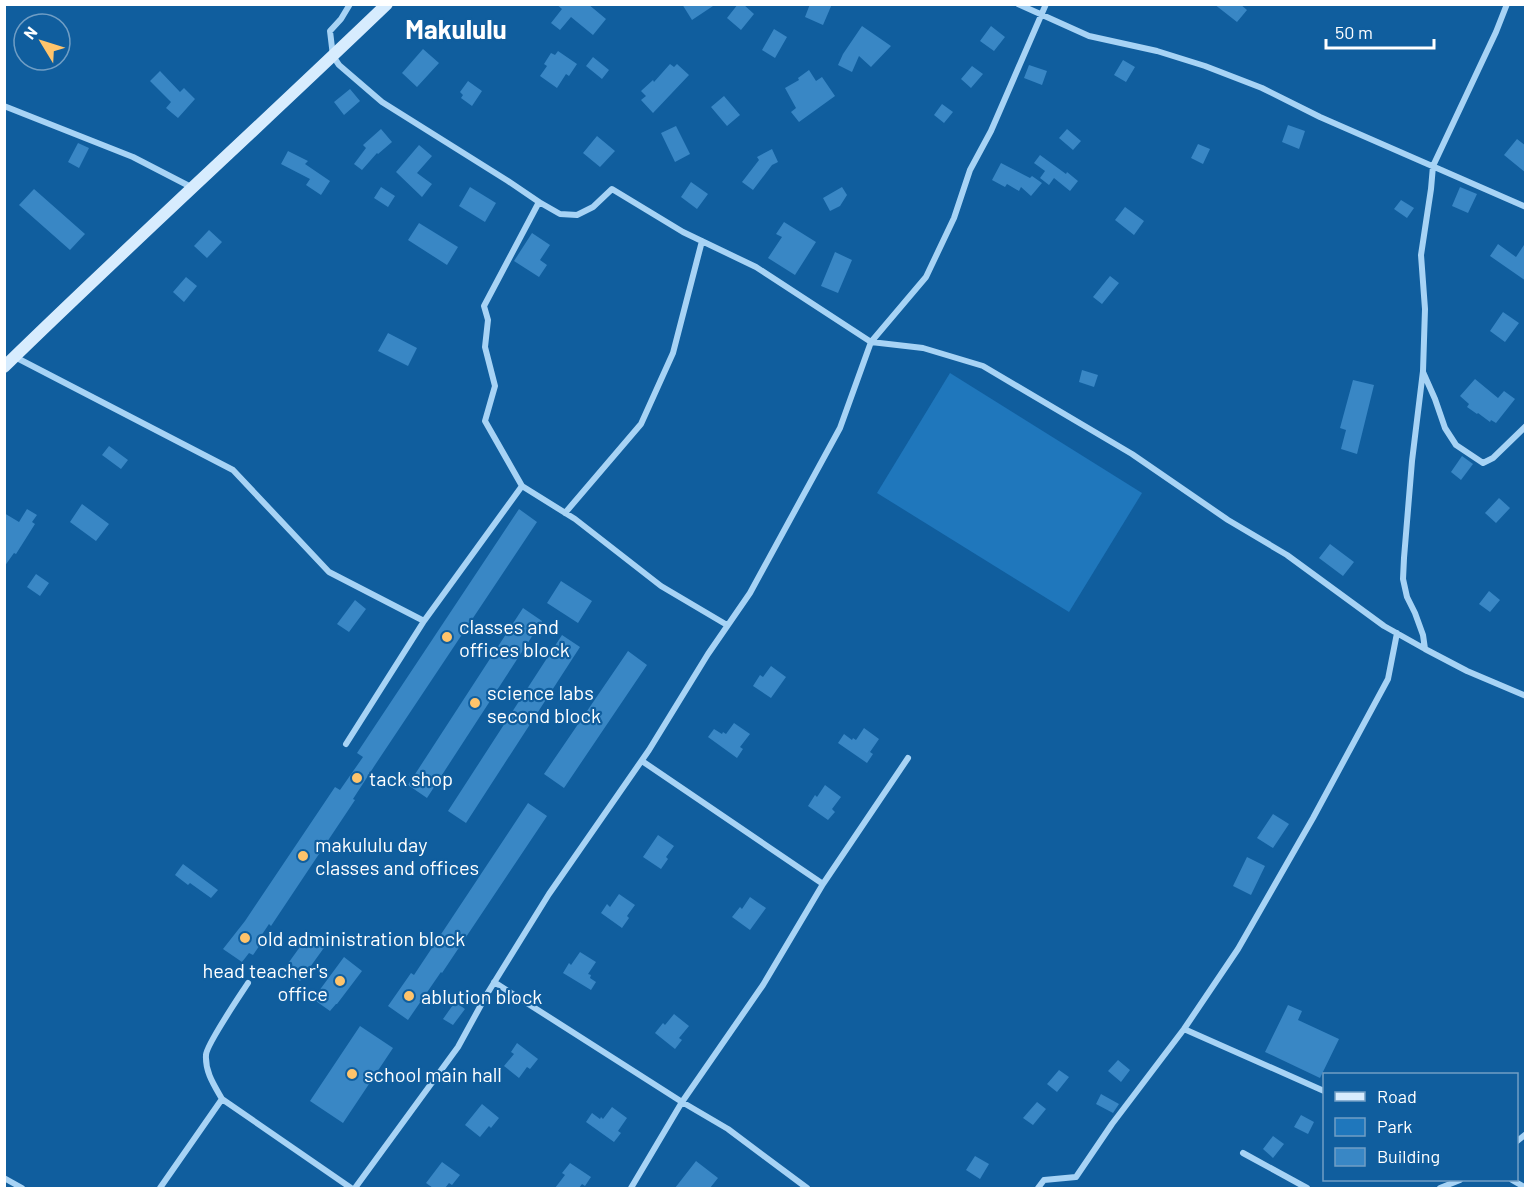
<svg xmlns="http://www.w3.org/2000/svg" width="1530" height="1193" font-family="Barlow,sans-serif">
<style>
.green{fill:#1f77bc}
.building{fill:#3987c5}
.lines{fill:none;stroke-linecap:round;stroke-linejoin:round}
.street{stroke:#a7d3f5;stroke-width:6}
.secondary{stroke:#d7ecfe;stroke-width:12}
.poi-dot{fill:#ffc46b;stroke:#105e9e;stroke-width:2}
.labels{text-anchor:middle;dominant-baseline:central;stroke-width:4.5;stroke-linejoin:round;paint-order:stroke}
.poi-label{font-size:20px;fill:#fff;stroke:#105e9e;text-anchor:start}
.district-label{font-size:26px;font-weight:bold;fill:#fff;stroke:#105e9e}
</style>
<rect width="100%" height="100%" fill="#105e9e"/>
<!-- green -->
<path class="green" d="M 950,373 L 1142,493 L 1069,612 L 877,493 Z"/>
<!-- building -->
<path class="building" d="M 556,4 L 588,4 L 606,19 L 593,35 L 571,17 L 560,30 L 551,23 L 562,9 Z
M 682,4 L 716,4 L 692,20 Z
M 738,4 L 743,4 L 754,14 L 741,30 L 727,18 Z
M 810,4 L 832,4 L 823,25 L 805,17 Z
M 1214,4 L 1240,4 L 1247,10 L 1237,22 Z
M 862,26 L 891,46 L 871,67 L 859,56 L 852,72 L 838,65 L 843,54 Z
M 991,26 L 1005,37 L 994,51 L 980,41 Z
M 774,29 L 787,37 L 775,58 L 762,50 Z
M 423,49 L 439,63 L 417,87 L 402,73 Z
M 558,51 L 577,64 L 569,76 L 566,74 L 557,88 L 540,76 L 547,66 L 544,64 L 551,53 L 555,55 Z
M 593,57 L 609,70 L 602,79 L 586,66 Z
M 1123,60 L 1135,67 L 1126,82 L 1114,75 Z
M 670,64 L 674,67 L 677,64 L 689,75 L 653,113 L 641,100 L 646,96 L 641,91 L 653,80 L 654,82 Z
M 1029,65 L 1047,71 L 1042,85 L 1024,78 Z
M 972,66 L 983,74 L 971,88 L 961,79 Z
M 809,70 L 816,81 L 822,77 L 835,96 L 799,122 L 791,112 L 796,108 L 785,88 L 799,80 L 798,78 Z
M 160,71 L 180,92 L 184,88 L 195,99 L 178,118 L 166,108 L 171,102 L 150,81 Z
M 468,81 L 482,91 L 472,106 L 461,98 L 463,95 L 460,92 Z
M 350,89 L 360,101 L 344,115 L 334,102 Z
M 724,96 L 740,115 L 727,126 L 711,107 Z
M 942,104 L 953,112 L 944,123 L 934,115 Z
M 1288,125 L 1305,131 L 1299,149 L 1282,142 Z
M 676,126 L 690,154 L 675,162 L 661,133 Z
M 381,129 L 392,142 L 378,154 L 377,153 L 362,170 L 354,164 L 366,148 L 363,145 Z
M 1067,129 L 1081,141 L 1073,150 L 1059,138 Z
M 597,136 L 615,151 L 600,167 L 583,153 Z
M 1517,139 L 1526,146 L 1526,173 L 1504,155 Z
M 78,143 L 89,148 L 79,168 L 68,162 Z
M 1198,144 L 1210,149 L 1203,164 L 1191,158 Z
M 419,145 L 432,156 L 417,173 L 432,184 L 422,197 L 396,172 Z
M 772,149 L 778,162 L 772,165 L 753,190 L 742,182 L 759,160 L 757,157 Z
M 288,151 L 308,161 L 305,164 L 330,181 L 321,195 L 306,185 L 310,179 L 281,164 Z
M 1040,155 L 1066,174 L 1067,172 L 1078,181 L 1070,191 L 1054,178 L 1049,185 L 1040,178 L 1045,171 L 1034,163 Z
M 1001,163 L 1030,178 L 1032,176 L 1042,183 L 1031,196 L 1021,187 L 1019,191 L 1007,184 L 1005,187 L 992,180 Z
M 691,182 L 708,194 L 697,209 L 681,197 Z
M 381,187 L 395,196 L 388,207 L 374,198 Z
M 470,187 L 496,203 L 485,222 L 459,206 Z
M 842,187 L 847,195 L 840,206 L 830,211 L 823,198 Z
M 1460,187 L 1477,194 L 1468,213 L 1452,206 Z
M 34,189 L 85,234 L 70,250 L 19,205 Z
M 1401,200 L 1414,208 L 1407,218 L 1394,209 Z
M 1125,207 L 1144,221 L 1134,235 L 1115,220 Z
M 784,222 L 816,242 L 795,275 L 768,258 L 782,237 L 776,234 Z
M 419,223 L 458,247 L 447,265 L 408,240 Z
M 209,230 L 222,242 L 207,258 L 194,246 Z
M 532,233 L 550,245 L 540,260 L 547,265 L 539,277 L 514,261 Z
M 1526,242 L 1526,281 L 1490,256 L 1498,244 L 1516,257 Z
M 835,252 L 852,260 L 838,293 L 821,286 Z
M 1110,276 L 1119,283 L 1102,304 L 1093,297 Z
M 186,277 L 197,286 L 184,302 L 173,292 Z
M 1503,312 L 1519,323 L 1505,342 L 1490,331 Z
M 388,333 L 417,348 L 408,366 L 378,351 Z
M 1082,370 L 1098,375 L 1094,387 L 1079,382 Z
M 1475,379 L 1498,398 L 1504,391 L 1515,399 L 1496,423 L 1491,420 L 1490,422 L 1478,413 L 1477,414 L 1467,407 L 1469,404 L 1460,396 Z
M 1353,380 L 1374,385 L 1357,454 L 1341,449 L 1346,430 L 1340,428 Z
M 109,446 L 128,460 L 121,469 L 102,455 Z
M 1462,456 L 1473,464 L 1461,480 L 1451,472 Z
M 1499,498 L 1510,508 L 1496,523 L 1485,513 Z
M 82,504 L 109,524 L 96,541 L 70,522 Z
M 27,509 L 37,515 L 32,522 L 35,524 L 16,554 L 14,553 L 4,567 L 4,513 L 19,522 Z
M 519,509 L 537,522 L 375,765 L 353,799 L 355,800 L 271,926 L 269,924 L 257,942 L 260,945 L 253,955 L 249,953 L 242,962 L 223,949 L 245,921 L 335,787 L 340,790 L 363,757 L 357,753 Z
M 1330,544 L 1354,562 L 1343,576 L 1319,558 Z
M 36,574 L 49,583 L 40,596 L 27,587 Z
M 561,581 L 592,601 L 578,623 L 547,603 Z
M 1489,591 L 1500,600 L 1490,612 L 1479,604 Z
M 355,600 L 366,609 L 349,632 L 337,624 Z
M 523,608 L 542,621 L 427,798 L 408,785 Z
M 562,635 L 580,647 L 466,823 L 448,811 Z
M 628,651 L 647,665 L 564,788 L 544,774 Z
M 771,666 L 786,677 L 771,698 L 753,686 L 760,675 L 763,677 Z
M 734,723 L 750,734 L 740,747 L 743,749 L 737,758 L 708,737 L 714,729 L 722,734 L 723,732 L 726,734 Z
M 864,728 L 879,739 L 870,752 L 873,754 L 867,763 L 838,743 L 844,734 L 852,740 L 853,738 L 856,740 Z
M 825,785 L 841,797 L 832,809 L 835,812 L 828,820 L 808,806 L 815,795 L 817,797 Z
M 528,803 L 547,816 L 442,973 L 441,972 L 408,1020 L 388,1006 L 411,973 L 414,975 Z
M 1273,814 L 1289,824 L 1273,848 L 1257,838 Z
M 658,835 L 674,846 L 666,857 L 668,859 L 661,869 L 643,857 Z
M 1247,857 L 1265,866 L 1251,895 L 1233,886 Z
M 183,864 L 218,890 L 211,898 L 190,883 L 188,885 L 175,875 Z
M 619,894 L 635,905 L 627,916 L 629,918 L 622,928 L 601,913 L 607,904 L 610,907 Z
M 750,897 L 766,908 L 750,930 L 732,917 L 740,907 L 742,909 Z
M 310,933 L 326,945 L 300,981 L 284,969 Z
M 580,952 L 596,962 L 588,974 L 591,975 L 590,978 L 596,982 L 591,990 L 563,973 L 569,963 L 571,965 Z
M 344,957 L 362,971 L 337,1004 L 336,1004 L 330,1011 L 313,999 Z
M 455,1002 L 465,1009 L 453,1025 L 443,1019 Z
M 1288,1005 L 1302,1011 L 1298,1020 L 1339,1039 L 1320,1078 L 1265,1052 Z
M 674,1014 L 689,1026 L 679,1038 L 682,1040 L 675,1049 L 655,1033 L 663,1023 L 665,1025 Z
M 360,1026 L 393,1048 L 343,1123 L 310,1101 Z
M 517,1043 L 538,1059 L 530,1069 L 527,1067 L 519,1078 L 504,1066 L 514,1054 L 511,1052 Z
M 1118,1060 L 1130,1070 L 1121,1082 L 1108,1071 Z
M 1059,1070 L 1069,1077 L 1057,1092 L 1047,1084 Z
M 1101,1094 L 1119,1104 L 1113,1113 L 1096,1104 Z
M 1037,1102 L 1046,1109 L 1033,1125 L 1023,1118 Z
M 482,1104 L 499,1118 L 491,1128 L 489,1126 L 480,1137 L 465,1125 Z
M 612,1107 L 627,1118 L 618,1131 L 621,1133 L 614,1142 L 586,1122 L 592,1113 L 600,1119 L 601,1117 L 603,1119 Z
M 1301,1115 L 1314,1122 L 1308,1134 L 1294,1127 Z
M 1273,1136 L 1284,1144 L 1273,1158 L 1263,1149 Z
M 975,1156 L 989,1164 L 980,1179 L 966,1170 Z
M 696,1161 L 718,1178 L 710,1188 L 675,1188 Z
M 442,1162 L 460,1175 L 452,1185 L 449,1183 L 445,1188 L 433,1188 L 426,1183 Z
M 570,1163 L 591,1177 L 585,1186 L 582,1184 L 579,1188 L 555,1188 L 565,1175 L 562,1173 Z"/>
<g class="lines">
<!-- street -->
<path class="street" d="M 350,4 L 341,19 L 330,31 L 333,56 L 339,65 L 382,102 L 508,181 L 539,202 L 560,214 L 577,215 L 593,207 L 612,189 L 683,232 L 756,267 L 871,342 L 923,348 L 983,366 L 1132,454 L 1228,520 L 1287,555 L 1384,626 L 1425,649
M 1018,4 L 1089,36 L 1157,51 L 1205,66 L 1262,88 L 1320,117 L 1526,207
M 1507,4 L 1496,32 L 1433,166 L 1431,189 L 1421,255 L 1425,309 L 1423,371 L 1412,461 L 1404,558 L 1403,579 L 1407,597 L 1415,613 L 1423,635 L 1425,649 L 1467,671 L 1526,696
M 4,106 L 133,157 L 193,188
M 15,357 L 233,470 L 329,572 L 424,621 L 346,744
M 1423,372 L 1435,399 L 1445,428 L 1456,445 L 1483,463 L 1493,458 L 1526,426
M 522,486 L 575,519 L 661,586 L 727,625
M 565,513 L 641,424 L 673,353 L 702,241
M 424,621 L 522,486 L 485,421 L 495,386 L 485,347 L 488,320 L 484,306 L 539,202
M 823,884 L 908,758
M 494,982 L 682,1102 L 728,1129 L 807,1188
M 1184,1029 L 1324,1091
M 222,1099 C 214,1085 205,1072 206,1055 C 206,1045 241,994 248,983
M 1516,1142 L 1526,1134
M 1243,1153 L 1307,1188
M 4,1178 L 22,1188
M 1512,1180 L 1526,1188
M 160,1188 L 222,1099 L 351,1188
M 355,1188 L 458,1047 L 487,994 L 549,894 L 649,750 L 708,654 L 750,593 L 840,428 L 871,342 L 926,277 L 954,218 L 970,170 L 991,131 L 1046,4
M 631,1188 L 682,1102 L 763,985 L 823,884 L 642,761
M 1038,1188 L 1044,1180 L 1076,1177 L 1112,1124 L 1184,1029 L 1238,949 L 1313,818 L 1388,679 L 1397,633
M 1440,1188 L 1460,1180"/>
<!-- secondary -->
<path class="secondary" d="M 4,367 C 130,244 260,126 387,4"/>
</g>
<!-- markers -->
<g class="poi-dot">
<circle cx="447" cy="637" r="6"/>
<circle cx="475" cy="703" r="6"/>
<circle cx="357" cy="778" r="6"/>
<circle cx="303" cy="856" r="6"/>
<circle cx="245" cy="938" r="6"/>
<circle cx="340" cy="981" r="6"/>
<circle cx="409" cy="996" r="6"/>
<circle cx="352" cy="1074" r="6"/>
</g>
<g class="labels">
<!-- poi labels -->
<g class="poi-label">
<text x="459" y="626">classes and<tspan x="459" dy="23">offices block</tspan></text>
<text x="487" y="692">science labs<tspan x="487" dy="23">second block</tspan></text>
<text x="369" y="778">tack shop</text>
<text x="315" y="844">makululu day<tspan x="315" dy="23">classes and offices</tspan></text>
<text x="257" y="938">old administration block</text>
<text x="328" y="970" text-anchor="end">head teacher's<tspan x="328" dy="23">office</tspan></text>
<text x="421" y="996">ablution block</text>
<text x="364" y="1074">school main hall</text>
</g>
<!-- district labels -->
<g class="district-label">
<text x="456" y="28">Makululu</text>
</g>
</g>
<!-- border -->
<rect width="1530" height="1193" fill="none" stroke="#ffffff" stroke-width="12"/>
<!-- legend -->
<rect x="1323" y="1073" width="195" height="108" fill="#105e9e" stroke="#709ec5" stroke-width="1.5"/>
<rect x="1335" y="1092" width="30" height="9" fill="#d7ecfe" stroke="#709ec5" stroke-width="1.5"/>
<text x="1377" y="1103" font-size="18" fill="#ffffff">Road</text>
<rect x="1335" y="1118" width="30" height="18" fill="#1f77bc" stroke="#709ec5" stroke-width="1.5"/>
<text x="1377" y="1133" font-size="18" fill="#ffffff">Park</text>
<rect x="1335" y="1148" width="30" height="18" fill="#3987c5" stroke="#709ec5" stroke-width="1.5"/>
<text x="1377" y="1163" font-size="18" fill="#ffffff">Building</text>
<!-- north arrow -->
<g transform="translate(42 42) rotate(308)"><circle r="28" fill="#105e9e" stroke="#709ec5" stroke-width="1.5"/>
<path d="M0-4.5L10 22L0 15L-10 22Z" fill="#ffc46b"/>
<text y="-9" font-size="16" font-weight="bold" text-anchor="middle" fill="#ffffff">N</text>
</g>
<!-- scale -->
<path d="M1326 39v9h108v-9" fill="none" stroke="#ffffff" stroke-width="3"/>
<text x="1335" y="39" font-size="18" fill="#ffffff" stroke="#105e9e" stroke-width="4.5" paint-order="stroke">50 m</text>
</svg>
